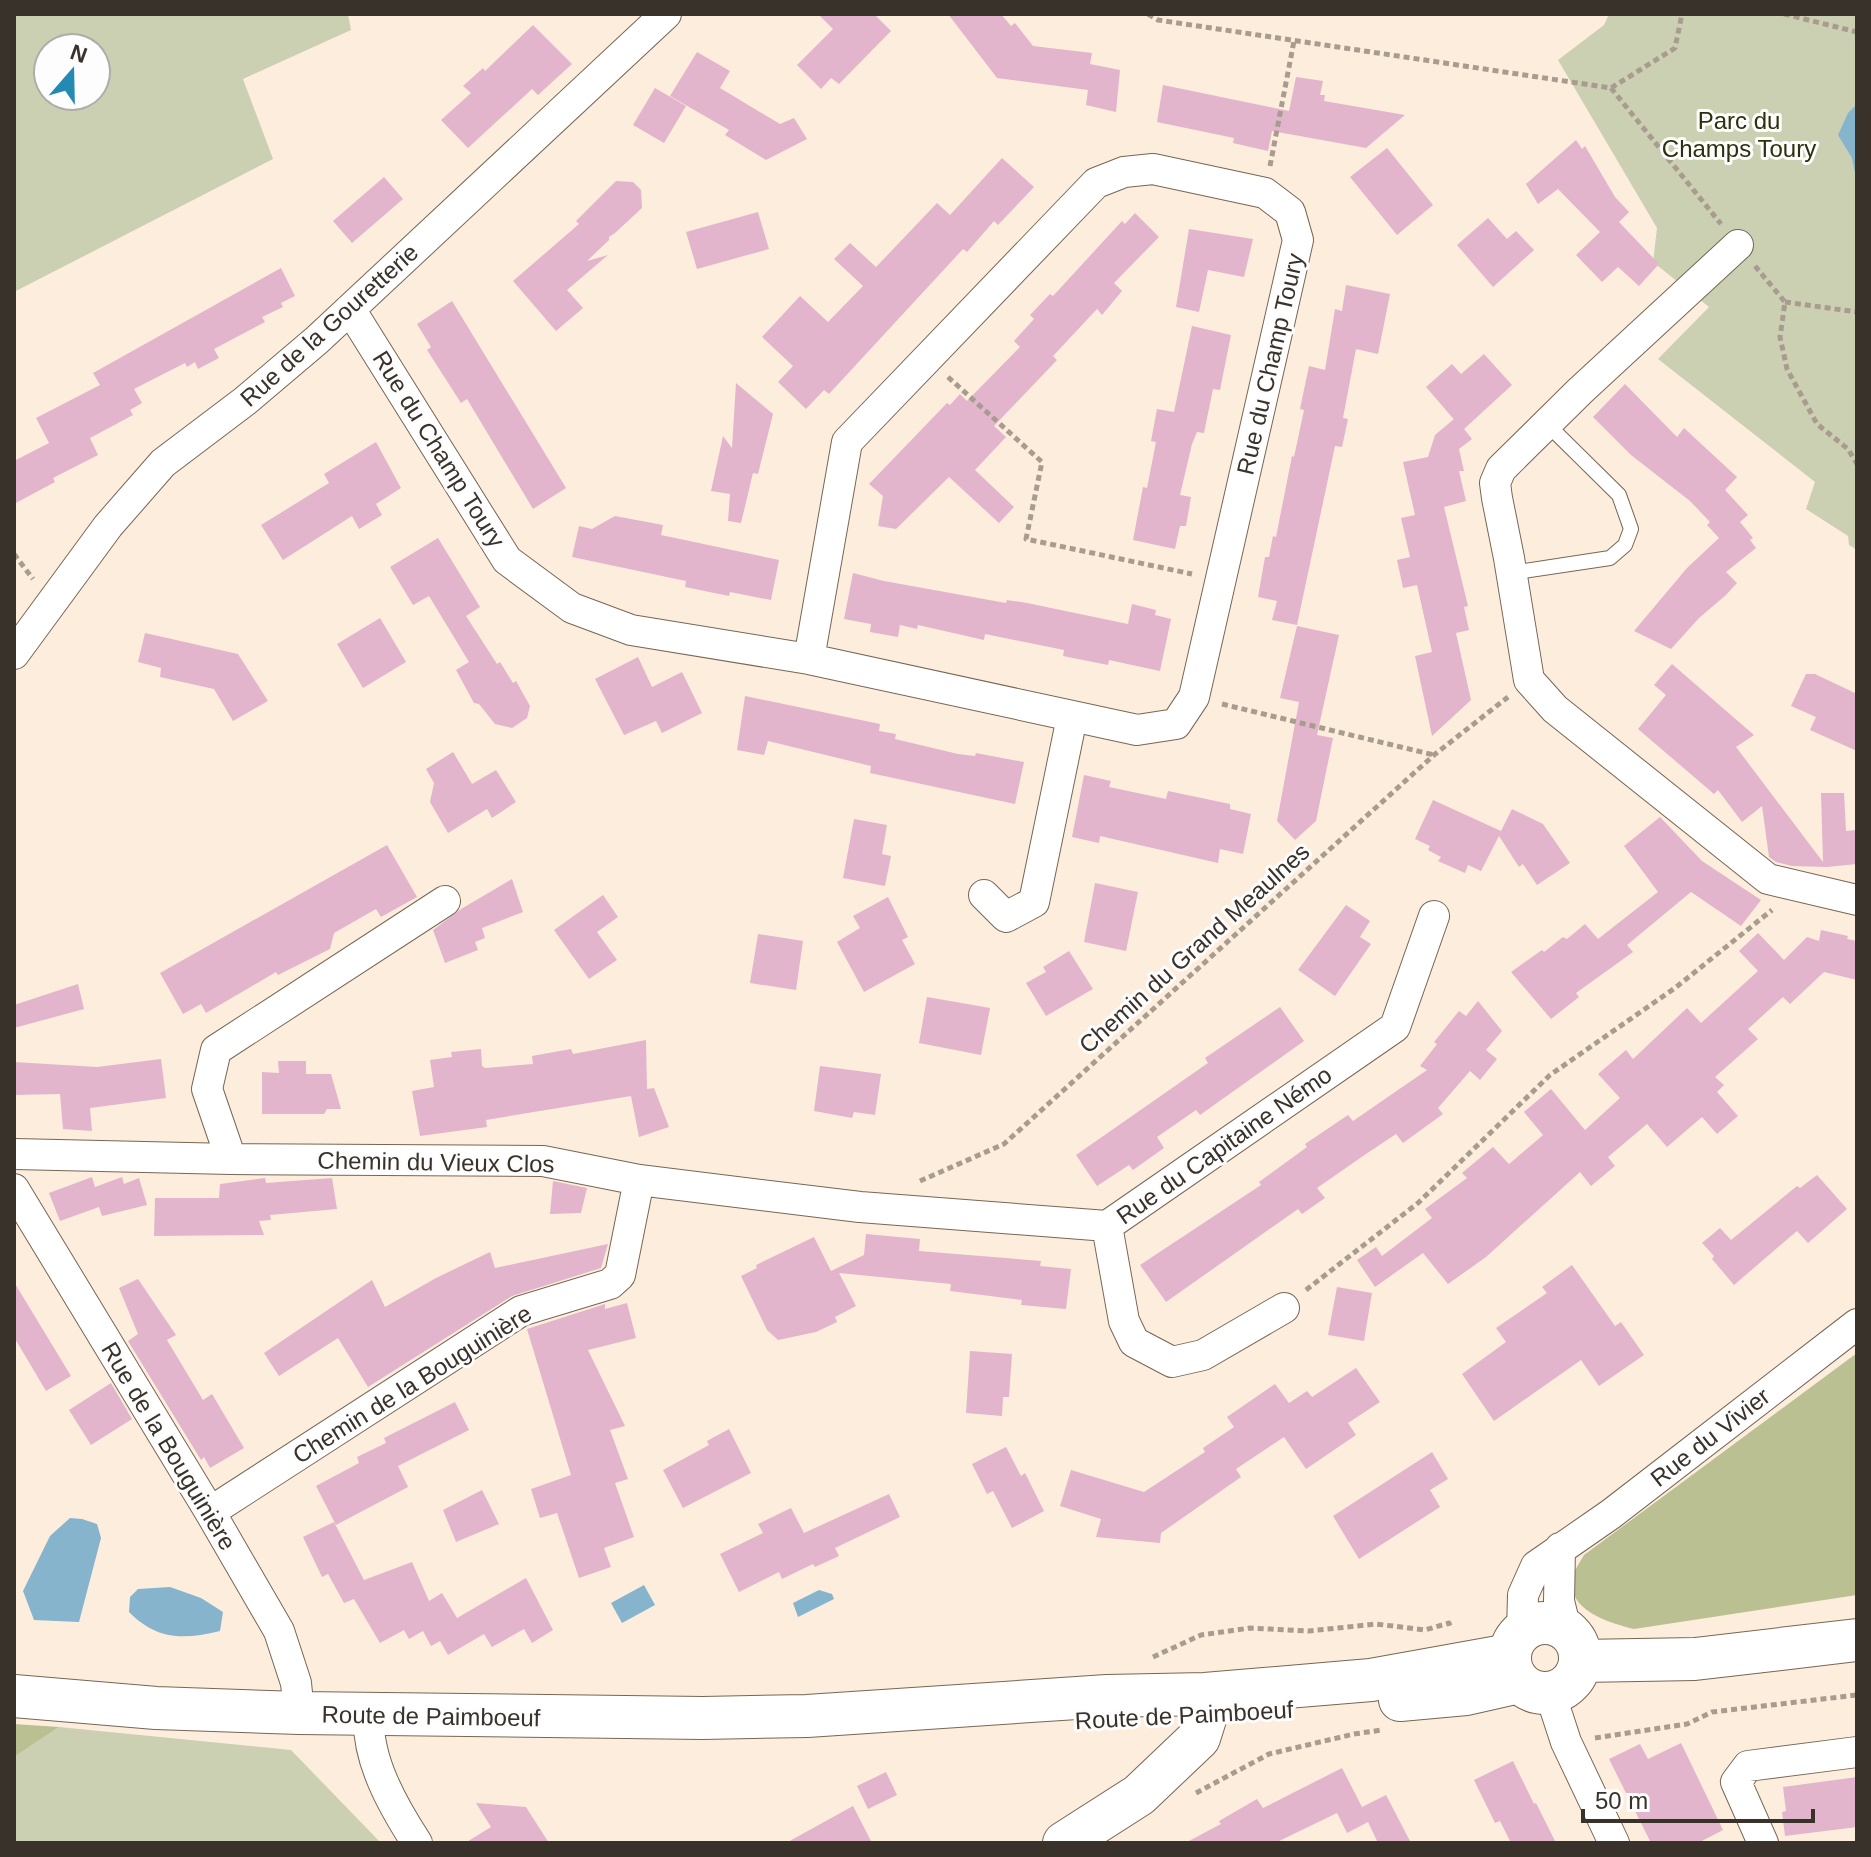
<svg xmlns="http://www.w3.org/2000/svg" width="1871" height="1857" font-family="Helvetica,sans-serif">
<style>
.green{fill:#ccd0b2;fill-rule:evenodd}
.forest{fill:#bac092}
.water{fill:#85b4cc}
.building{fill:#e2b5cd}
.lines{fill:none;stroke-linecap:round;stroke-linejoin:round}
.lane-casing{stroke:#776654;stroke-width:16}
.street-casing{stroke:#776654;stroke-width:32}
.secondary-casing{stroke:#776654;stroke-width:44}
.path{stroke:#a89c8f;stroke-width:5;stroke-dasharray:6 4;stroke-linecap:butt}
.lane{stroke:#fff;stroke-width:14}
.street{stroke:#fff;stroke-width:30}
.secondary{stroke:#fff;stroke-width:42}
.labels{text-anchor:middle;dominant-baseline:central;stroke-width:6;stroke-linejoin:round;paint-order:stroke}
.park-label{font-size:24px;fill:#2e300c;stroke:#fdfdfd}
.street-label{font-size:24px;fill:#39322a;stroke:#fdfdfd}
</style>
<rect width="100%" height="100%" fill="#fdeddd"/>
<!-- green -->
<path class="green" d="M 14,14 L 348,14 L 351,30 L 243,79 L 273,159 L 14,292 ZM 48,48 L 96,48 L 96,96 L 48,96 Z
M 1609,14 L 1857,14 L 1857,550 L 1849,545 L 1848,536 L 1806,509 L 1815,482 L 1658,359 L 1709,307 L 1653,262 L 1657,228 L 1558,60 L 1604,25 Z
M 59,1727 L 291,1750 L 381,1843 L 14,1843 L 14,1757 Z"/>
<!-- forest -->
<path class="forest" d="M 1857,1353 L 1857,1595 L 1634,1629 C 1611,1623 1566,1611 1573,1578 C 1574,1570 1580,1562 1584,1555 Z
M 14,1724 L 59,1727 L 14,1757 Z"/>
<!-- water -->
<path class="water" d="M 1857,104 L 1857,183 L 1852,158 L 1838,135 L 1848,113 Z
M 70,1518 L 82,1519 L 97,1524 L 101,1538 L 79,1622 L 34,1620 L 23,1591 L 50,1536 Z
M 644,1585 L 655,1605 L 622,1623 L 611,1603 Z
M 170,1587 L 201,1598 L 223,1612 L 220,1631 C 182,1640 157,1640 129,1612 L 130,1597 L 138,1589 Z
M 819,1590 L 832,1594 L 834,1599 L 798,1617 L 793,1603 Z"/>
<!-- building -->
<path class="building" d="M 818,14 L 874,14 L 891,31 L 839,84 L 831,78 L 821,89 L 797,65 L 833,29 Z
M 948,14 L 1001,14 L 1011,26 L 1015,23 L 1033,46 L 1092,53 L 1090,64 L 1120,70 L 1116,112 L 1086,105 L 1088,90 L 997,78 Z
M 533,25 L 572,64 L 538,95 L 532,89 L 468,148 L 441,120 L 471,93 L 463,86 L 483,68 L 485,71 Z
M 697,52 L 730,71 L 720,88 L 780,124 L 794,118 L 807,139 L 766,160 L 725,135 L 729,130 L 670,96 Z
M 1296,77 L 1323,81 L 1320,95 L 1325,95 L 1324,101 L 1405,115 L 1366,148 L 1272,131 L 1268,151 L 1233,143 L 1234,138 L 1157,122 L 1163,85 L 1289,111 Z
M 655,88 L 686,106 L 664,143 L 633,125 Z
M 1576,140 L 1582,149 L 1585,146 L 1615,197 L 1629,212 L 1619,222 L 1659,264 L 1639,286 L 1618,267 L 1602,282 L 1576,255 L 1600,232 L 1558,189 L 1538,204 L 1526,184 Z
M 1387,148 L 1433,205 L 1397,235 L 1350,177 Z
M 1002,158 L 1034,187 L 998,225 L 994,221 L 967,252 L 963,249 L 829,394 L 824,390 L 806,409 L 778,382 L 793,366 L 762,337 L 800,296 L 828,322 L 863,286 L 834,259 L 850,243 L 876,267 L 937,203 L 950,215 Z
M 384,177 L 403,199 L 352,243 L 333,221 Z
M 616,181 L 633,182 L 641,190 L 642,208 L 615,233 L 609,237 L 609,240 L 587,261 L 608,255 L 567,290 L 583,308 L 556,331 L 513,281 L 579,224 L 576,221 Z
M 758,212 L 769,249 L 697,269 L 686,232 Z
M 1135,213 L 1159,237 L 1114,283 L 1122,291 L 1102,315 L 1097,309 L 1053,356 L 1057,360 L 994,426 L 1006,437 L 975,470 L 1014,507 L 999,523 L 949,477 L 896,529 L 878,526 L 883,496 L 869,484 L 947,403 L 950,405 L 960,394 L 967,401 L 1020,347 L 1014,341 L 1034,319 L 1030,315 L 1050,294 L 1053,296 L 1122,221 L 1125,224 Z
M 1488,218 L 1507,239 L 1516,231 L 1534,250 L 1493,287 L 1457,245 Z
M 1189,229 L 1253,239 L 1244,277 L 1208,270 L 1199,312 L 1176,307 Z
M 281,268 L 295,296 L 281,303 L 283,307 L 262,317 L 265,322 L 214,349 L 219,358 L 198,369 L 195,362 L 187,367 L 185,363 L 134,389 L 142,403 L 130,410 L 133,415 L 90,438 L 98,455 L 53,478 L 55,482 L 14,504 L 14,461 L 49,443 L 36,418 L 100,385 L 93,373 Z
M 1346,285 L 1390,294 L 1378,354 L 1356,349 L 1343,418 L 1348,419 L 1342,447 L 1335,446 L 1297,625 L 1272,620 L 1277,601 L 1258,597 L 1265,557 L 1269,557 L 1273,536 L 1276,537 L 1292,456 L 1294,457 L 1304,410 L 1300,409 L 1309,366 L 1325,370 L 1335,309 L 1342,311 Z
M 452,301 L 566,488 L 533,509 L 467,399 L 461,403 L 427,350 L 431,347 L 417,324 Z
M 1192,326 L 1231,335 L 1220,390 L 1213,389 L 1204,433 L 1197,432 L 1192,444 L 1180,495 L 1191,497 L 1186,526 L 1180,526 L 1175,549 L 1133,540 L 1143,487 L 1147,488 L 1156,442 L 1151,441 L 1157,409 L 1174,412 Z
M 1484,354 L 1512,385 L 1464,429 L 1472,439 L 1459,449 L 1464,471 L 1459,471 L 1466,501 L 1444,507 L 1468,606 L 1464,607 L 1469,630 L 1456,633 L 1471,700 L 1432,736 L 1415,656 L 1432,652 L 1417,585 L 1403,588 L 1397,560 L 1410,557 L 1401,518 L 1415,515 L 1403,462 L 1428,457 L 1435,435 L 1454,419 L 1457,423 L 1426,387 L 1452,364 L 1461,374 Z
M 736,383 L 773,414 L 758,474 L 753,473 L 741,523 L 728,521 L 730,494 L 711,491 L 723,436 L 732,448 Z
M 1625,384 L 1677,437 L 1684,428 L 1737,477 L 1725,490 L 1748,515 L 1740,522 L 1753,538 L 1750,540 L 1756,548 L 1726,572 L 1737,583 L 1726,595 L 1699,618 L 1671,649 L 1634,631 L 1687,568 L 1719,538 L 1707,525 L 1710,522 L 1690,501 L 1631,455 L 1593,417 Z
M 376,442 L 401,488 L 376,504 L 382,515 L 359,529 L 352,516 L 283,560 L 261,525 L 329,483 L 324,474 Z
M 615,516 L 663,525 L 661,535 L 779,560 L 771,600 L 730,592 L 729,596 L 685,587 L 686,581 L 572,557 L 579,526 L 592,529 Z
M 438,538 L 480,607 L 466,616 L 497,664 L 500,662 L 513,683 L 516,681 L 530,706 L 527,718 L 512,728 L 495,724 L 479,704 L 474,703 L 456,670 L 469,662 L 429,596 L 413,605 L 390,567 Z
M 853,573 L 884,581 L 1006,603 L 1007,600 L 1027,603 L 1128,624 L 1132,604 L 1156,610 L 1155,615 L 1171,619 L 1160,671 L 1109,660 L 1108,665 L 1063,656 L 1064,650 L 985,634 L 984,640 L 918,625 L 917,629 L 900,625 L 898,637 L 870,632 L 871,624 L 844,619 Z
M 380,618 L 406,662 L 363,688 L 337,644 Z
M 1297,626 L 1339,635 L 1317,735 L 1333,738 L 1316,821 L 1295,840 L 1277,821 L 1299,702 L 1280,698 Z
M 145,633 L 238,654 L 268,701 L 233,721 L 214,689 L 160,677 L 161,668 L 138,662 Z
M 638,657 L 652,687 L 682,672 L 702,713 L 662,733 L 656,721 L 624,735 L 595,679 Z
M 1672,664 L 1754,735 L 1736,747 L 1823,862 L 1821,793 L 1844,793 L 1846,831 L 1857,830 L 1857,864 L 1827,867 L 1792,866 L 1776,862 L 1769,857 L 1762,806 L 1742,822 L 1718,790 L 1714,794 L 1638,729 L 1666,695 L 1654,685 Z
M 1806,674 L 1815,674 L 1857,694 L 1857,751 L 1810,730 L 1816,717 L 1791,706 Z
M 745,696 L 880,724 L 879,731 L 896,734 L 895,739 L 958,754 L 975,756 L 976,753 L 1024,762 L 1015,804 L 870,773 L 871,766 L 768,741 L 764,755 L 737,750 Z
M 453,752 L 472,784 L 496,770 L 516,802 L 492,818 L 487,809 L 448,833 L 430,802 L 434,783 L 426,769 Z
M 1084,775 L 1111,781 L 1109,787 L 1166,799 L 1168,791 L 1230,804 L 1230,809 L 1251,814 L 1243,854 L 1220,849 L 1218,863 L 1100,836 L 1099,843 L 1072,837 Z
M 1433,800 L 1501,831 L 1512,809 L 1543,824 L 1570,863 L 1537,885 L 1523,864 L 1519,867 L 1499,836 L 1481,871 L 1468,865 L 1465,873 L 1438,861 L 1441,857 L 1428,850 L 1430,846 L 1415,839 Z
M 1660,817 L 1702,861 L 1761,900 L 1741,926 L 1691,892 L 1627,945 L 1633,952 L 1576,993 L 1579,997 L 1551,1019 L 1511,972 L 1542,950 L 1544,952 L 1563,937 L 1567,939 L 1585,924 L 1598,939 L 1658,892 L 1624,846 Z
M 854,819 L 887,825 L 882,854 L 891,856 L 885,886 L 843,878 Z
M 387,845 L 417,897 L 381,917 L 376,909 L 334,933 L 330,949 L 278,975 L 276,972 L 206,1013 L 201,1004 L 183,1014 L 160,973 Z
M 512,879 L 523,912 L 482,928 L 485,938 L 475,942 L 478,950 L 445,963 L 433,930 L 461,909 Z
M 1095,883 L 1138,892 L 1126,951 L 1084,942 Z
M 603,895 L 618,917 L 597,932 L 617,960 L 589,979 L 554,930 Z
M 888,897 L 908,937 L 902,940 L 915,964 L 864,992 L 837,942 L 860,928 L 853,916 Z
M 1346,905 L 1370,921 L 1360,937 L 1371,944 L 1335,996 L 1298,970 Z
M 1821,930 L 1848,936 L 1847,939 L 1857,941 L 1857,980 L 1824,972 L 1790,1004 L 1783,997 L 1748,1029 L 1758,1039 L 1715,1077 L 1724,1085 L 1717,1092 L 1738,1116 L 1717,1134 L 1702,1117 L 1667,1147 L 1647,1124 L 1608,1157 L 1615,1166 L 1591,1186 L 1580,1172 L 1486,1257 L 1448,1284 L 1423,1253 L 1375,1287 L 1357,1260 L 1376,1247 L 1382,1256 L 1432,1218 L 1425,1209 L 1467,1178 L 1462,1173 L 1493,1147 L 1509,1164 L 1543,1135 L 1524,1112 L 1551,1089 L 1585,1130 L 1620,1098 L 1598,1074 L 1626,1050 L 1633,1059 L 1687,1008 L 1701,1023 L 1758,971 L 1739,951 L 1758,933 L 1784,960 L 1807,937 L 1819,941 Z
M 758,934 L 803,941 L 796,990 L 750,983 Z
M 1069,951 L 1093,989 L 1046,1016 L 1026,983 L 1046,972 L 1043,967 Z
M 78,984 L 84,1009 L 14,1028 L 14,1005 Z
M 927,997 L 990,1008 L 981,1055 L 919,1043 Z
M 1478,1001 L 1502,1031 L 1486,1050 L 1497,1059 L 1480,1080 L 1470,1071 L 1438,1108 L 1443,1114 L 1403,1143 L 1396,1134 L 1366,1154 L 1317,1188 L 1325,1198 L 1302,1214 L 1298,1209 L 1166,1302 L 1140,1265 L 1261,1185 L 1259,1182 L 1307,1147 L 1305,1144 L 1348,1115 L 1353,1121 L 1427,1070 L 1420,1066 L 1437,1044 L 1434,1042 L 1459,1011 L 1466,1016 Z
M 1280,1007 L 1304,1041 L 1200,1115 L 1196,1110 L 1157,1137 L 1164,1148 L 1133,1170 L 1129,1165 L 1097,1186 L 1076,1155 L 1208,1063 L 1205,1058 Z
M 646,1040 L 647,1089 L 654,1088 L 669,1127 L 639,1137 L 631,1096 L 486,1120 L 487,1127 L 420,1136 L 412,1091 L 434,1087 L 430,1060 L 452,1057 L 451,1052 L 481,1049 L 482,1066 L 485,1068 L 533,1064 L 532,1056 L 571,1049 L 573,1054 Z
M 161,1059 L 166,1098 L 90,1108 L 92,1131 L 63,1129 L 60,1094 L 14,1095 L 14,1062 L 97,1067 Z
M 278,1061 L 306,1061 L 306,1074 L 331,1074 L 341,1109 L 327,1109 L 324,1114 L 262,1114 L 262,1072 L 279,1073 Z
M 820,1066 L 881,1074 L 875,1115 L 854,1112 L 852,1118 L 814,1111 Z
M 1817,1175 L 1847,1209 L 1808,1243 L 1797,1231 L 1734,1285 L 1712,1259 L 1714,1256 L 1702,1243 L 1720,1228 L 1731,1240 L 1797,1186 L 1800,1188 Z
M 92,1177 L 95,1187 L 122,1177 L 124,1184 L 139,1178 L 147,1205 L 102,1216 L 99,1207 L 60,1221 L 49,1193 Z
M 265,1178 L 266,1183 L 332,1178 L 337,1209 L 270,1215 L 271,1220 L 259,1221 L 264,1235 L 154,1236 L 155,1198 L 219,1198 L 220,1184 Z
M 553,1181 L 587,1188 L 581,1213 L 550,1214 Z
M 866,1234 L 920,1239 L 919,1251 L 1041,1261 L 1040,1266 L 1071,1269 L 1066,1309 L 1021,1305 L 1022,1300 L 950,1291 L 951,1284 L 839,1273 L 856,1306 L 835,1317 L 837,1322 L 816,1332 L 778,1340 L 767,1330 L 741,1276 L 757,1268 L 756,1265 L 814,1237 L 831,1271 L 864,1255 Z
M 608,1244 L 601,1268 L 512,1296 L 368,1387 L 338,1338 L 279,1376 L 264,1353 L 372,1280 L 385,1307 L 436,1278 L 490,1252 L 495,1268 Z
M 1572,1265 L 1615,1326 L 1621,1322 L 1644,1355 L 1599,1386 L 1581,1360 L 1494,1421 L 1462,1374 L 1506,1342 L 1496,1328 L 1547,1293 L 1542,1287 Z
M 138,1279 L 176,1335 L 167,1340 L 203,1400 L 212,1394 L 244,1448 L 210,1468 L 204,1457 L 201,1460 L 128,1341 L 138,1334 L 119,1288 Z
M 14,1282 L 71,1376 L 46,1391 L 14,1337 Z
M 1337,1287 L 1372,1293 L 1364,1341 L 1328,1335 Z
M 627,1303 L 636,1338 L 588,1350 L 625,1426 L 610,1430 L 628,1479 L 615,1483 L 634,1537 L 604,1548 L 611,1567 L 579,1578 L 557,1513 L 540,1518 L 531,1489 L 571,1475 L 527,1329 L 605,1304 L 605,1309 Z
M 970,1351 L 1012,1354 L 1009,1397 L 1003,1397 L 1002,1416 L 966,1413 Z
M 1356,1368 L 1380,1402 L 1348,1423 L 1356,1435 L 1306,1469 L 1284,1437 L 1236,1469 L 1241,1477 L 1161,1533 L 1160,1543 L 1096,1537 L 1101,1519 L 1060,1506 L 1071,1470 L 1144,1492 L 1205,1452 L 1203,1448 L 1234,1427 L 1227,1417 L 1275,1384 L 1289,1403 L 1307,1391 L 1312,1397 Z
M 111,1383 L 132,1419 L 91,1445 L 69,1410 Z
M 455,1402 L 469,1430 L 398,1466 L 408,1487 L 336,1525 L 316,1486 L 359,1463 L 357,1457 L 386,1443 L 384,1438 Z
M 729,1429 L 751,1473 L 683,1508 L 663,1470 L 709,1445 L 707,1441 Z
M 1006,1447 L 1021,1476 L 1025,1473 L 1044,1511 L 1012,1528 L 993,1491 L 987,1494 L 972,1464 Z
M 1432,1452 L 1448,1479 L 1430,1490 L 1440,1507 L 1359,1559 L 1333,1516 Z
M 482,1490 L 499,1524 L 456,1542 L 443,1510 Z
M 889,1494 L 900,1517 L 835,1548 L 839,1556 L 815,1567 L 813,1564 L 782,1579 L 779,1572 L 739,1592 L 720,1554 L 763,1533 L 758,1524 L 791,1508 L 804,1533 Z
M 334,1522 L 364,1580 L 412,1562 L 429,1601 L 442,1593 L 457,1618 L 526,1578 L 553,1630 L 532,1643 L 524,1629 L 492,1647 L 484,1634 L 448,1655 L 440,1641 L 431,1646 L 423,1631 L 409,1639 L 404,1630 L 380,1643 L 354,1599 L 344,1603 L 328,1574 L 322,1577 L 303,1537 Z
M 1681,1743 L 1723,1830 L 1698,1843 L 1651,1843 L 1609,1759 L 1640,1744 L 1648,1759 Z
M 1513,1761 L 1534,1804 L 1536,1803 L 1556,1843 L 1511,1843 L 1500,1821 L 1495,1823 L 1474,1780 Z
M 1342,1768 L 1362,1807 L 1386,1795 L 1411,1843 L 1378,1843 L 1368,1822 L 1347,1833 L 1337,1813 L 1275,1843 L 1185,1843 L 1221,1824 L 1219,1821 L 1257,1799 L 1263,1808 Z
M 886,1772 L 897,1795 L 868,1809 L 857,1786 Z
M 1857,1777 L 1857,1827 L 1785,1836 L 1782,1812 L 1786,1811 L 1783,1787 Z
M 476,1803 L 526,1807 L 549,1843 L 465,1843 L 491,1827 Z
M 853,1806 L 872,1843 L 786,1843 Z"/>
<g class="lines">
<!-- lane casing -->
<g class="lane-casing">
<path id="lane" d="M 1511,573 L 1610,558 L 1625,545 L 1631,529 L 1619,495 L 1548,425"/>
</g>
<!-- street casing -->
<g class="street-casing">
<path id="street" d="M 1738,245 L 1580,391 L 1501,469 L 1495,483 L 1497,498 L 1509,558 L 1529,680 L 1555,709 L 1768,879 L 1857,900
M 350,309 L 507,560 L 572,608 L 631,630 L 809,659 L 1137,730 L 1176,724 L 1194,697 L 1298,240 L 1290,212 L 1265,193 L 1153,169 L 1124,172 L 1096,183 L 847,442 L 809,659
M 14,654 L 108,526 L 163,463 L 245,401 L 317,340 L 666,14
M 984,895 L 1006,917 L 1034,902 L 1072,717
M 14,1154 L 231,1159 L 543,1161 L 639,1180 L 860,1207 L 1107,1226 L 1395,1027 L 1434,916
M 231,1159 L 207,1089 L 216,1050 L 445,901
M 14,1189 L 210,1512 L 279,1631 L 296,1683 L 299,1713
M 1107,1226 L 1124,1321 L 1134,1342 L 1172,1362 L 1203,1355 L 1284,1308
M 210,1512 L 521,1311 L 610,1284 L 620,1275 L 639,1180
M 1560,1548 L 1559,1601 L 1566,1630
M 1522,1631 L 1523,1595 L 1536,1566 L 1611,1514 L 1857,1324
M 1550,1693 L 1566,1742 L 1614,1843
M 369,1714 C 366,1759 393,1806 417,1843
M 1763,1843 L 1736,1782 L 1748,1766 L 1857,1752"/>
</g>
<!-- secondary casing -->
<g class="secondary-casing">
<path id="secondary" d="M1510 1658a35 35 0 1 1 70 0a35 35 0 1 1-70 0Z
M 1581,1661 L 1695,1659 L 1857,1640
M 14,1696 L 156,1708 L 299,1713 L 703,1718 L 807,1716 L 1107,1696 L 1205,1694 L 1371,1680 L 1510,1655
M 1400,1700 L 1466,1694 L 1519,1682
M 1064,1843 L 1139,1795 L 1199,1738 L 1205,1719 L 1205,1694"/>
</g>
<!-- path -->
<path class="path" d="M 1148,14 L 1158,20 L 1611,88 L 1675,48 L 1682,14
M 1784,14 L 1857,32
M 1611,88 L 1721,224
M 1270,166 L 1294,41
M 1755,266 L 1785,302 L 1780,337 L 1787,369 L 1817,424 L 1848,449 L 1857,464
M 1785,302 L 1857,312
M 948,377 L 1042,462 L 1026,539 L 1192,574
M 14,554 L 33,579
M 1222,704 L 1434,755
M 920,1181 L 1004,1144 L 1434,755 L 1508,697
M 1306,1290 L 1418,1203 L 1550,1075 L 1675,988 L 1772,910
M 1153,1657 L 1201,1635 L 1250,1628 L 1309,1631 L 1376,1624 L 1425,1630 L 1449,1623 L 1451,1629
M 1595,1738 L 1687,1724 L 1712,1712 L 1857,1695
M 1196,1793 L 1269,1754 L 1354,1734 L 1382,1730"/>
<!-- lane -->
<use href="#lane" class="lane"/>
<!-- street -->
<use href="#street" class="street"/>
<!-- secondary -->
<use href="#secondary" class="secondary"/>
</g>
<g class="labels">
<!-- park labels -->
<g class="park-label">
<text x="1739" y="120">Parc du<tspan x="1739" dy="28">Champs Toury</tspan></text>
</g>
<!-- street labels -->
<g class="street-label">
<text transform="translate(329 325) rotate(-42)">Rue de la Gouretterie</text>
<text transform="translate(1270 364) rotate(-77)">Rue du Champ Toury</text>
<text transform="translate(439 449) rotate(58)">Rue du Champ Toury</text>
<text transform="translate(1194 948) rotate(-42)">Chemin du Grand Meaulnes</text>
<text transform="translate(1224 1145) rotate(-35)">Rue du Capitaine Némo</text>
<text transform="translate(436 1162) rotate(1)">Chemin du Vieux Clos</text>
<text transform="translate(412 1384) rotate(-32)">Chemin de la Bouguinière</text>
<text transform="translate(1710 1437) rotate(-38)">Rue du Vivier</text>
<text transform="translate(169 1446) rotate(59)">Rue de la Bouguinière</text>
<text transform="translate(1184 1715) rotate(-3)">Route de Paimboeuf</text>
<text transform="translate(431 1716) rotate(1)">Route de Paimboeuf</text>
</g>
</g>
<!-- border -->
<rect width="1871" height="1857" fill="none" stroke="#39322a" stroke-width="32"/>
<!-- north arrow -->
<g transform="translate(72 72) rotate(20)"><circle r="38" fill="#fdfdfd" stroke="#afaca9" stroke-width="2"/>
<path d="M0-6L14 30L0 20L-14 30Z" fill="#238bb3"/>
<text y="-12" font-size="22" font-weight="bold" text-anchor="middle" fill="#39322a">N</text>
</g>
<!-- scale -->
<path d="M1583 1809v12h230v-12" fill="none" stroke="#39322a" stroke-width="4"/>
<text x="1595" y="1809" font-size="24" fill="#39322a" stroke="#fdfdfd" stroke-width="6" paint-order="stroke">50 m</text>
</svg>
